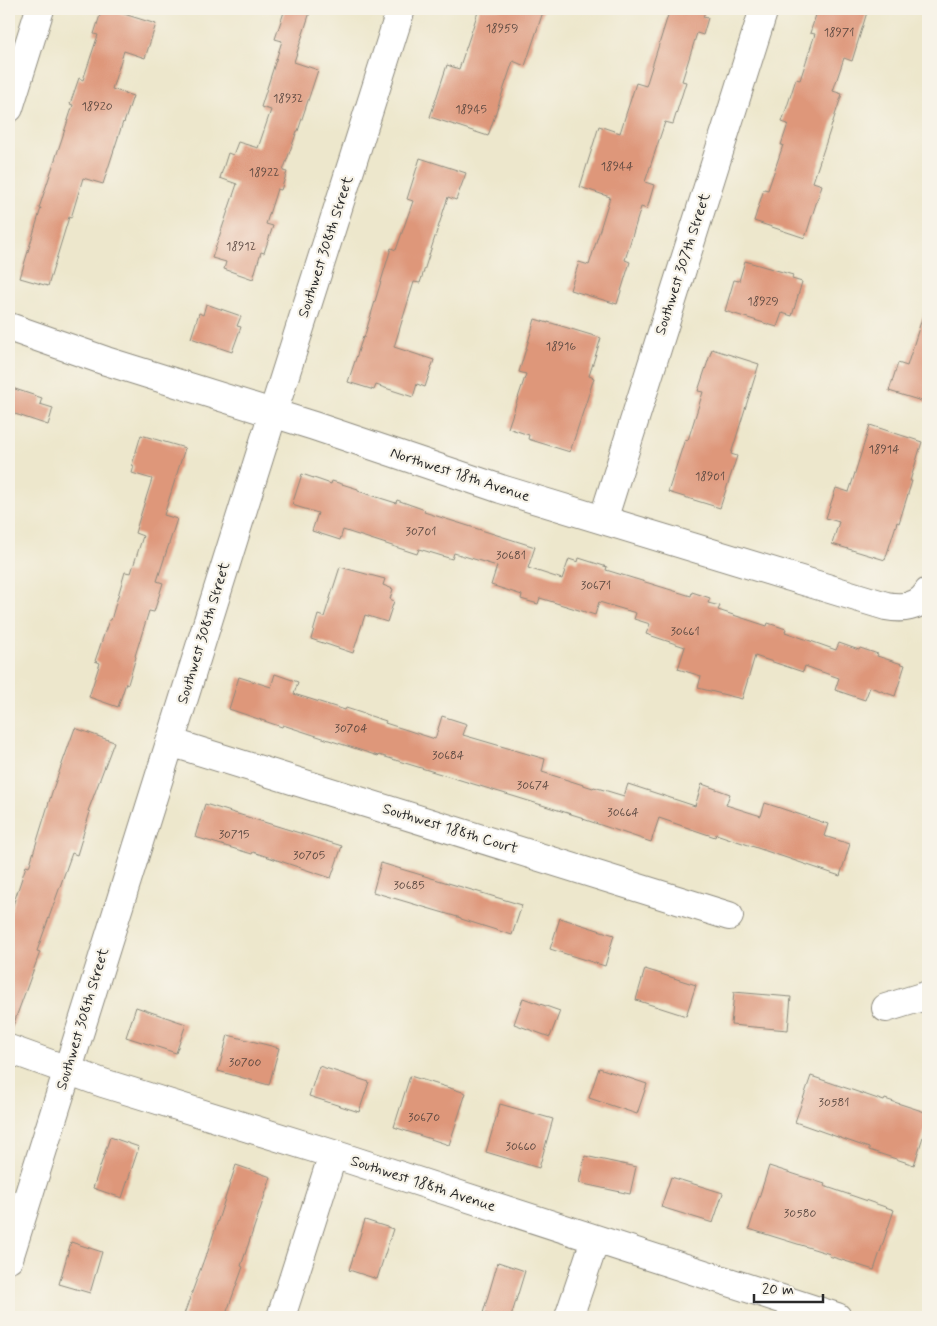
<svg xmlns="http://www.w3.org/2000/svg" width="937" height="1326" font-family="Mynerve,sans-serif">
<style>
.building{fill:#de977a}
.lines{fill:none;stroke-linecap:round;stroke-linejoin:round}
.minor-casing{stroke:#8c897c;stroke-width:30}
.minor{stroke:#fff;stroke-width:28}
.labels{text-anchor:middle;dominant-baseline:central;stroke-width:4.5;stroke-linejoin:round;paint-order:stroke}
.number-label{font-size:12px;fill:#58463f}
.street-label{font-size:15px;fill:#2b2b2b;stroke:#f7f3e8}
</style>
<rect width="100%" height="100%" fill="#f7f3e8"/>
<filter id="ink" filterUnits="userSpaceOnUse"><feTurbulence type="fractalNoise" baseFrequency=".02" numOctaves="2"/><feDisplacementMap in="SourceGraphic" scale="10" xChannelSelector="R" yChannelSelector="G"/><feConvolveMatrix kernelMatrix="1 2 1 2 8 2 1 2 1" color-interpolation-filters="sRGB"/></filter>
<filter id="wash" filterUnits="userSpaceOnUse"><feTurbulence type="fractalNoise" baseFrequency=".0096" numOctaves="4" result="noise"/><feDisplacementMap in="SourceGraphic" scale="20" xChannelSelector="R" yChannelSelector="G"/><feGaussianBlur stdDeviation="1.12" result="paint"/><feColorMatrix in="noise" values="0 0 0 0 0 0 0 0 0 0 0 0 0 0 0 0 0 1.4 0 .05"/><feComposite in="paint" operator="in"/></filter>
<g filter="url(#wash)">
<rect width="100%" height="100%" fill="#ede7cc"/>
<g id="blocks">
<!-- building -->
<path class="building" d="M 102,9 L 108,9 L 156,24 L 145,58 L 124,51 L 112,89 L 133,96 L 124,123 L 123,122 L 103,184 L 83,178 L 71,218 L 69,217 L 48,286 L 20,278 L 41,208 L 39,208 L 73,105 L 70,104 L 79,78 L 83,80 L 98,35 L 94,34 Z
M 285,9 L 311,9 L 294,62 L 318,70 L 298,131 L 297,131 L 283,171 L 287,172 L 281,190 L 277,189 L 266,224 L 273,226 L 264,253 L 261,252 L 253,279 L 224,269 L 226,262 L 212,258 L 237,184 L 220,178 L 228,153 L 233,155 L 238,142 L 258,148 L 271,110 L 261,107 L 282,41 L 275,39 Z
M 479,9 L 544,9 L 525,66 L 513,61 L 488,136 L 430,117 L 447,65 L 459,69 Z
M 670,9 L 706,9 L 703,17 L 708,18 L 703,35 L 697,33 L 682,81 L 686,82 L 673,124 L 665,122 L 645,182 L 654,185 L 647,209 L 641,207 L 625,260 L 630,262 L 617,304 L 570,290 L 579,262 L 589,265 L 610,197 L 580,187 L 599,126 L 620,133 L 636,83 L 646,86 Z
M 818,9 L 868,9 L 852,61 L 844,58 L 833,91 L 842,94 L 813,182 L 822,185 L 805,238 L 754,221 L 764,189 L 768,190 L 783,145 L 781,145 L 788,124 L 782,122 L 796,79 L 800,80 L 815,34 L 810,33 Z
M 420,158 L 466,173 L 456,200 L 448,197 L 420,283 L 414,282 L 394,347 L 434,360 L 425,387 L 417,384 L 413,397 L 376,385 L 374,390 L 348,382 L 363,337 L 364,338 L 391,248 L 396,250 L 413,201 L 407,199 Z
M 745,261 L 793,275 L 792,279 L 802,282 L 792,316 L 782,313 L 777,327 L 725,311 L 734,280 L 739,281 Z
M 206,304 L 241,316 L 237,326 L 241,327 L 232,352 L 191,338 L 199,313 L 203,315 Z
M 924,312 L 928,313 L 928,403 L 889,391 L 898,363 L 907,366 Z
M 535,319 L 548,323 L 548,322 L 601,338 L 589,376 L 594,378 L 570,452 L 528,439 L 529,435 L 508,428 L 526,374 L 519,372 Z
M 712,349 L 759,364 L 731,454 L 737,456 L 720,508 L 668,492 L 685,439 L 688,440 L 703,392 L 698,391 Z
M 9,387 L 42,398 L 40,404 L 53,408 L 48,425 L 9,412 Z
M 870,425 L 922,442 L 910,481 L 912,481 L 899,523 L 897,522 L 885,560 L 832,544 L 839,522 L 826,518 L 836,488 L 849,492 Z
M 141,435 L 185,448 L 164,515 L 177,519 L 157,581 L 163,583 L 154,612 L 149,611 L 135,656 L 136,657 L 128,684 L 126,683 L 118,707 L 89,697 L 100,663 L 95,661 L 109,620 L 111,620 L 125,572 L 131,573 L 143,536 L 135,533 L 152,479 L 132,473 L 134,466 L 132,465 Z
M 302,474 L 331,484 L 332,481 L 358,489 L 358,491 L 396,503 L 397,500 L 425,510 L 424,512 L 535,547 L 528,568 L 562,579 L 569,559 L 578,562 L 579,558 L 607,567 L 606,570 L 691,596 L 692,592 L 710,598 L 708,603 L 720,606 L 718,610 L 767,626 L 768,623 L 786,629 L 785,632 L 836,650 L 839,643 L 859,650 L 860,648 L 878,654 L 877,656 L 905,665 L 895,696 L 870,687 L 865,700 L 835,690 L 839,678 L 805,666 L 803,672 L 755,656 L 742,699 L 698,688 L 701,676 L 678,669 L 685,647 L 646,634 L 650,624 L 634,619 L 636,613 L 599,602 L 595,615 L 540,598 L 538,604 L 521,599 L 522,595 L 491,585 L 497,566 L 454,553 L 452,559 L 419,549 L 417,554 L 343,530 L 340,540 L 312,531 L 318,513 L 292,505 Z
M 340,567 L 385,579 L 383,585 L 393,589 L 390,599 L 394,601 L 387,622 L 365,615 L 353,653 L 311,639 L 318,615 L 324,617 Z
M 275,674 L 298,682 L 294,694 L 345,710 L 346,708 L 386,721 L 385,723 L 435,739 L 442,716 L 467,724 L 463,735 L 545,759 L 542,772 L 593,788 L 594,787 L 624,796 L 628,784 L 695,806 L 702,784 L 730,794 L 726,805 L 761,816 L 765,803 L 828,824 L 824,836 L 850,844 L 840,876 L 716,834 L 715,837 L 659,818 L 651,842 L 583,819 L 584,818 L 379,755 L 378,756 L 283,725 L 282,727 L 229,709 L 239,677 L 271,687 Z
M 75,728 L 114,742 L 88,811 L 90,812 L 77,855 L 72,853 L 37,951 L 40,952 L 11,1031 L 9,1030 L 9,917 L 26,866 L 29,867 L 53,789 Z
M 205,804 L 342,846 L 331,878 L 253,852 L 252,854 L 195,837 Z
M 381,863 L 522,905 L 512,935 L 461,919 L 461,918 L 373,892 Z
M 560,918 L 614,935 L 605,966 L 550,949 Z
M 645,969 L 696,985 L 686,1016 L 636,1000 Z
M 734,992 L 791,997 L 788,1030 L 731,1025 Z
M 523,998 L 560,1011 L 550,1037 L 514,1024 Z
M 136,1007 L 186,1024 L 176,1053 L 126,1037 Z
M 228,1035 L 279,1048 L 269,1085 L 218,1071 Z
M 319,1066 L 369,1082 L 359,1112 L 309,1096 Z
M 599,1068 L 647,1084 L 637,1114 L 589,1098 Z
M 410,1076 L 466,1093 L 449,1145 L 394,1127 Z
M 811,1076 L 884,1101 L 885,1099 L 928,1113 L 928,1121 L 914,1165 L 869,1150 L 869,1148 L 795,1122 Z
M 500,1104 L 553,1119 L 539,1168 L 486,1152 Z
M 110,1137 L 139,1147 L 122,1198 L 93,1188 Z
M 585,1156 L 636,1167 L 630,1194 L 579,1183 Z
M 236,1165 L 271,1177 L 241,1266 L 243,1267 L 225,1317 L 183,1317 L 206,1254 L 207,1254 Z
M 769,1166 L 825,1184 L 824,1186 L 894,1210 L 874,1270 L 829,1256 L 830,1254 L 749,1229 Z
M 671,1177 L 723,1193 L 713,1223 L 661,1207 Z
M 365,1220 L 393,1229 L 377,1279 L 349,1270 Z
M 71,1242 L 102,1252 L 90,1293 L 59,1284 Z
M 498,1262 L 525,1271 L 511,1317 L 497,1317 L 483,1313 Z"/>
</g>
</g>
<g filter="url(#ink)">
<use href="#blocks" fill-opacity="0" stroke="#8c897c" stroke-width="1"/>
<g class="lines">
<!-- minor casing -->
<g class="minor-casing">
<path id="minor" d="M 9,108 L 40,9
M 9,327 L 106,361 L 314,426 L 501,489 L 886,606 C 902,609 919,608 928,592
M 603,520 L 764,9
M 170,742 L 729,916
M 886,1008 L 925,996 L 928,997
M 9,1049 L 103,1083 L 333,1154 L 837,1317
M 9,1258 L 273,413 L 401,9
M 281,1317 L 333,1154
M 569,1317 L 595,1240"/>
</g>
<!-- minor -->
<use href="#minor" class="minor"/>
</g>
</g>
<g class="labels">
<!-- number labels -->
<g class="number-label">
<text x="502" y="29">18959</text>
<text x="839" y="33">18971</text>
<text x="288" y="99">18932</text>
<text x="97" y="107">18920</text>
<text x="471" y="110">18945</text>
<text x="617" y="167">18944</text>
<text x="264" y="173">18922</text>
<text x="241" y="247">18912</text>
<text x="763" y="302">18929</text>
<text x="561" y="347">18916</text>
<text x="884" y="450">18914</text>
<text x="710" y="477">18901</text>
<text x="421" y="532">30701</text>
<text x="511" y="556">30681</text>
<text x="596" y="586">30671</text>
<text x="685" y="632">30661</text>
<text x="351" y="729">30704</text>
<text x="448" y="756">30684</text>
<text x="533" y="786">30674</text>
<text x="623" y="813">30664</text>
<text x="234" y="835">30715</text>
<text x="309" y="856">30705</text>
<text x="409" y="886">30685</text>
<text x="245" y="1063">30700</text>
<text x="834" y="1103">30581</text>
<text x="424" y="1118">30670</text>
<text x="521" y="1147">30660</text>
<text x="800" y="1214">30580</text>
</g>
<!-- street labels -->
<g class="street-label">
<text transform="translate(326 247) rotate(-72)">Southwest 308th Street</text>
<text transform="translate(683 264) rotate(-72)">Southwest 307th Street</text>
<text transform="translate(460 475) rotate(18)">Northwest 18th Avenue</text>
<text transform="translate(204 633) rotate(-73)">Southwest 308th Street</text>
<text transform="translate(450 829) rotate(17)">Southwest 188th Court</text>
<text transform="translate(83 1019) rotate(-73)">Southwest 308th Street</text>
<text transform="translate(423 1184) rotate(18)">Southwest 188th Avenue</text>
</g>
</g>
<!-- margin -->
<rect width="937" height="1326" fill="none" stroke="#f7f3e8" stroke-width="30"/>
<!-- scale -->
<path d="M754 1294v8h69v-8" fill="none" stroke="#2b2b2b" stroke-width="2.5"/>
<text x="762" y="1294" font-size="15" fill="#2b2b2b" stroke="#f7f3e8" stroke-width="4" paint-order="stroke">20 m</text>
</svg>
